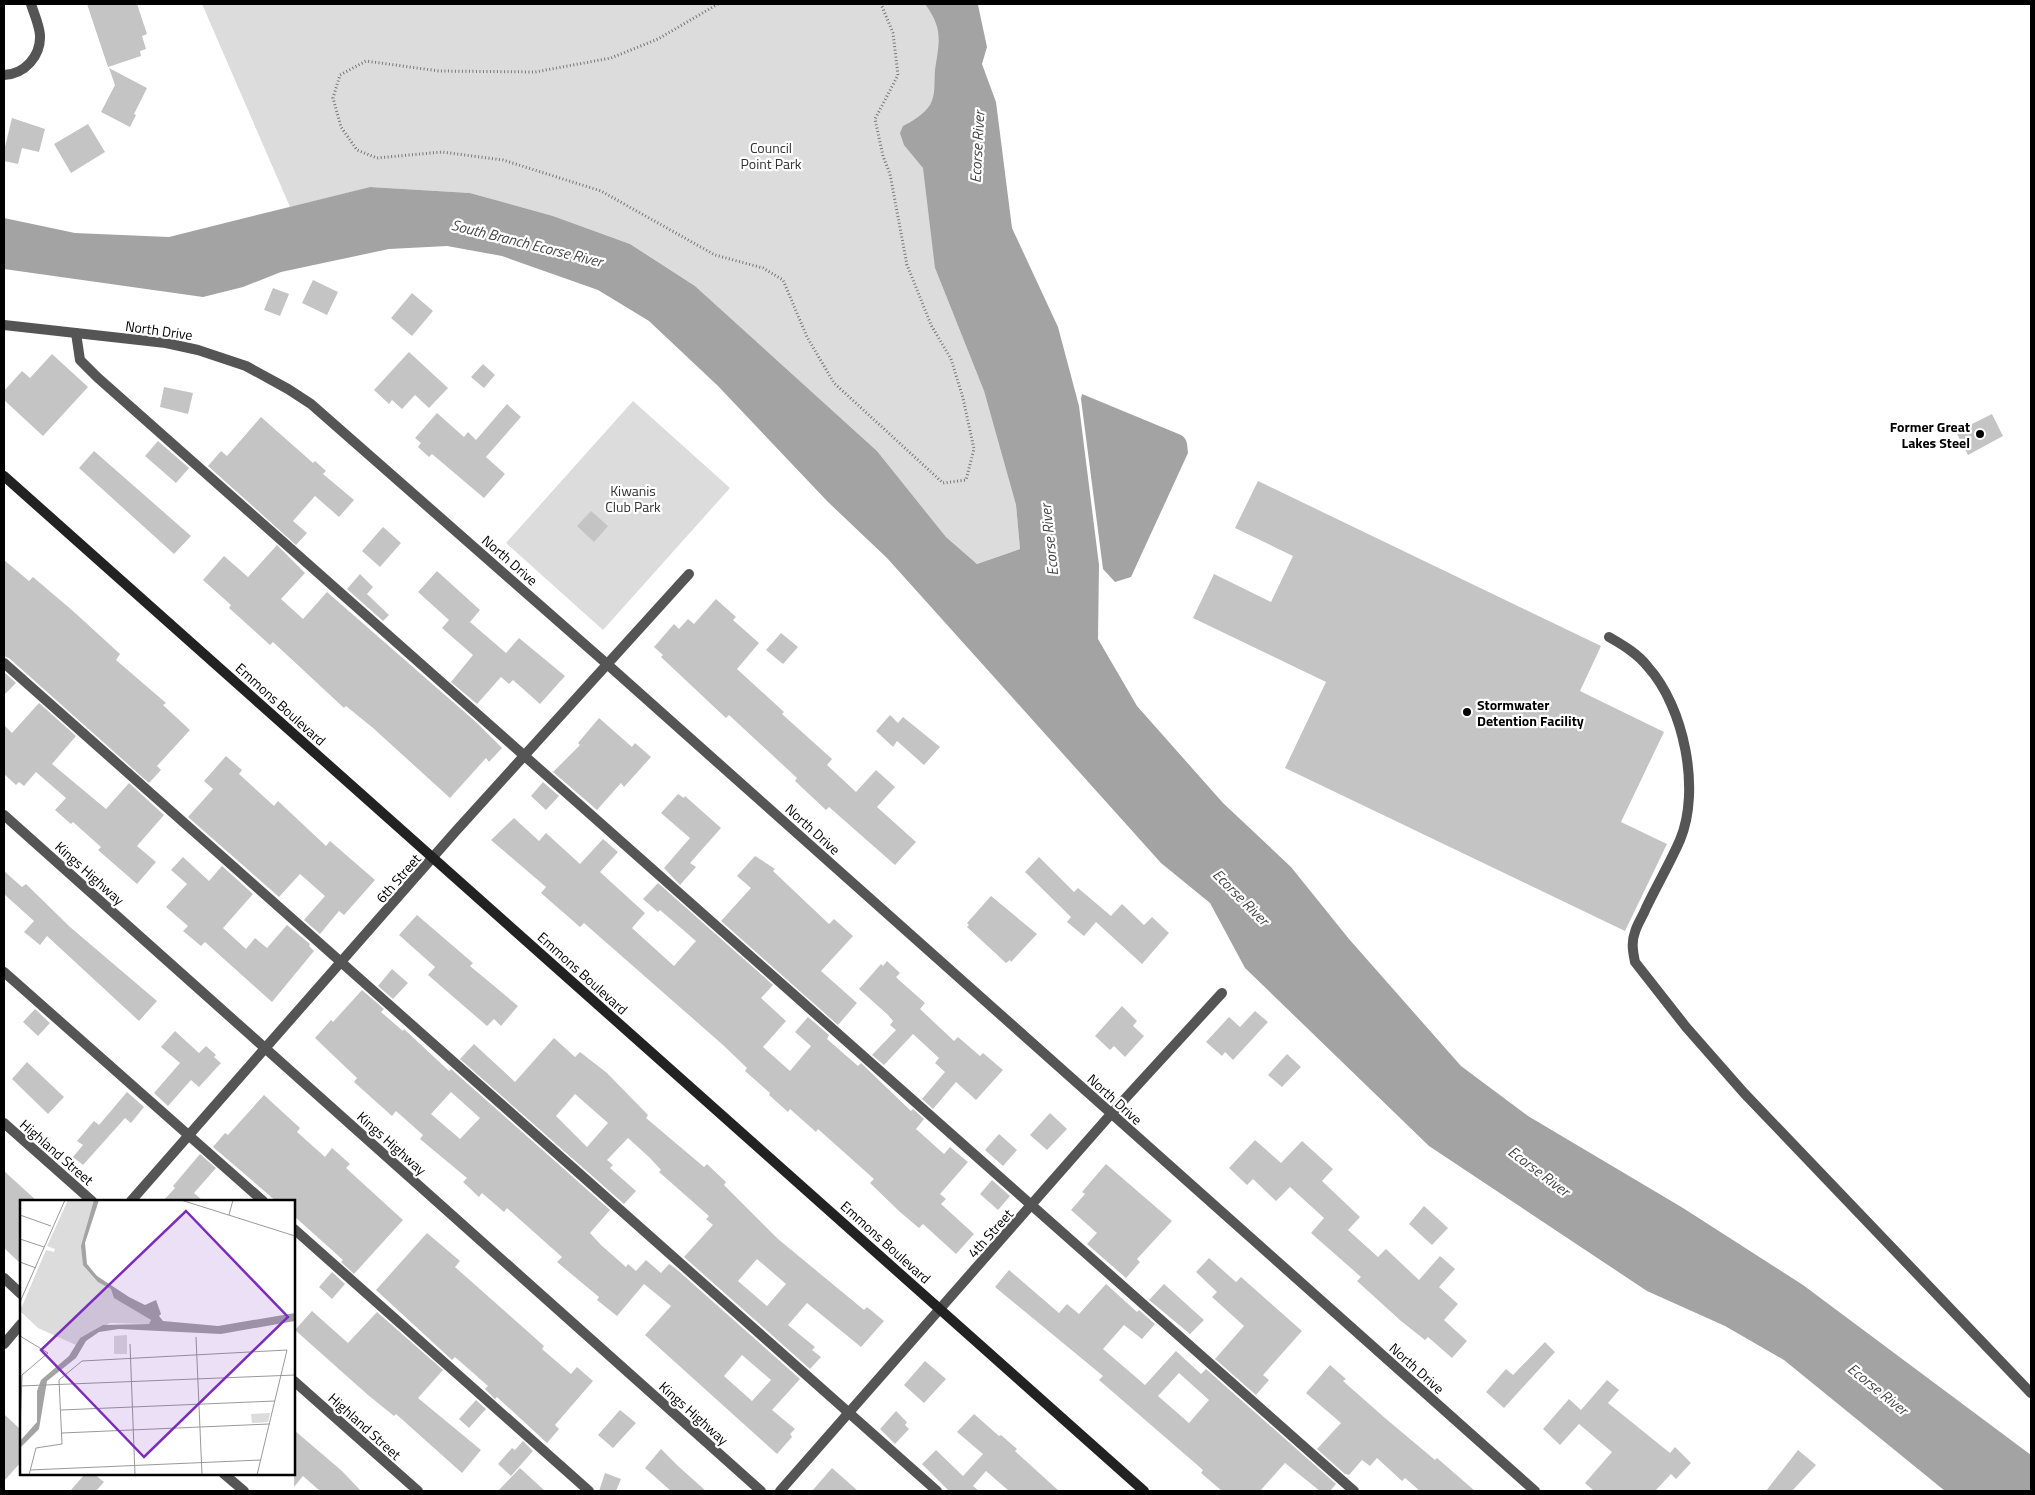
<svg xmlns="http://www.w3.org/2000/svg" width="2035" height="1495" font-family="'Titillium Web',sans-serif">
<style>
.green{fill:#dcdcdc}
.water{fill:#a3a3a3}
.building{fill:#c4c4c4;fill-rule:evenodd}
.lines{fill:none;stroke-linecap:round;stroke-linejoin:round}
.path{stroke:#777;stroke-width:3;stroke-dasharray:1 2.5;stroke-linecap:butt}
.lane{stroke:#555;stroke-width:10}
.street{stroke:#555;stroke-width:10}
.secondary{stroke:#222;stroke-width:10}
.poi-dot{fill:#000;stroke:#fff;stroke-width:2}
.labels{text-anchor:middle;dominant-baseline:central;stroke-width:4.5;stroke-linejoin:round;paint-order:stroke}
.park-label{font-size:14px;fill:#333;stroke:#fff}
.street-label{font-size:14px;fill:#000;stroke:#fff}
.poi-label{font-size:14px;font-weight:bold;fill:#000;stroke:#fff;text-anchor:end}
.water-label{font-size:15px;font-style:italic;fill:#444;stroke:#fff}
.inset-road{fill:none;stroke:#999;stroke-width:1}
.view{fill:#7b2cbf;fill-opacity:0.15;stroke:#7b2cbf;stroke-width:2.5}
.inset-edge{fill:none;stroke:#000;stroke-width:2.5}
</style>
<rect width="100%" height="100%" fill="#fff"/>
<!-- green -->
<path class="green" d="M 202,4 L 959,4 L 935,268 L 984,391 L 1016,505 L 1020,549 L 977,564 L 946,537 L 877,451 L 695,286 L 630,244 L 553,216 L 470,193 L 370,187 L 290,207 Z
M 633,401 L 730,488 L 603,630 L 506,543 Z"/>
<!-- water -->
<path class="water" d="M 925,4 L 978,5 L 987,47 L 982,64 L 996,102 L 1012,228 L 1058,327 L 1079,406 L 1099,565 L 1098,639 L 1137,706 L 1223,803 L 1291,867 L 1349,939 L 1461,1066 L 1528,1116 L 1683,1208 L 1803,1285 L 2031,1455 L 2031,1491 L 1945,1491 L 1784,1360 L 1725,1326 L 1647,1291 L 1429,1146 L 1245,968 L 1210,903 L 1161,863 L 887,558 L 828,502 L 718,386 L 649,321 L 598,290 L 502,256 L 447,246 L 389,249 L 281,272 L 243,287 L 203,297 L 4,269 L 4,218 L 75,233 L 169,237 L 370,187 L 470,193 L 553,216 L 630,244 L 695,286 L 877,451 L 946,537 L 977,564 L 1020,549 L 1016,505 L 984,391 L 935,268 L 923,168 L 904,145 L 900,133 L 903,126 C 913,121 924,114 930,105 C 936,95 934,82 935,70 C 939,43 944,29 925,4 Z
M 1082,394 L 1181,435 C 1188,439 1187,445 1188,453 L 1131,577 L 1115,582 L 1103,569 L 1081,399 Z"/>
<!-- building -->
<path class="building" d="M 87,4 L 137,4 L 147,34 L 142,36 L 146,49 L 140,51 L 141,56 L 108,67 Z
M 109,68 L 147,88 L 134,114 L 136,115 L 130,127 L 101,112 L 115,85 Z
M 12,118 L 45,129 L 39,152 L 22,148 L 18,164 L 4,161 L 4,151 Z
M 88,124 L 105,152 L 71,173 L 54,144 Z
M 313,280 L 338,292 L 327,315 L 302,303 Z
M 273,288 L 289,294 L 280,316 L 264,310 Z
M 412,293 L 433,311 L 412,336 L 391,318 Z
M 409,352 L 448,388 L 429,408 L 415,395 L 402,409 L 392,400 L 389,404 L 374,390 Z
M 52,354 L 88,387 L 43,436 L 4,400 L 4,391 L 22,371 L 30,378 Z
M 483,364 L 495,375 L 484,388 L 471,377 Z
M 164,387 L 193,393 L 188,414 L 160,407 Z
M 507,404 L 521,417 L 486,457 L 505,474 L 484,498 L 432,454 L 429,457 L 418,447 L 421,443 L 415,438 L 437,413 L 464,437 L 468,432 L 476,440 Z
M 1992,414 L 2003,436 L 1968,455 L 1956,432 Z
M 261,417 L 313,463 L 315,461 L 326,471 L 323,474 L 354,500 L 339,517 L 315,496 L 293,521 L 307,533 L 296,545 L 208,466 L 221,451 L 227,456 Z
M 158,441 L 189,468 L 176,483 L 145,456 Z
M 94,451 L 191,536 L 174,554 L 79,468 Z
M 1258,481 L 1601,646 L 1580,691 L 1664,732 L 1621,822 L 1667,844 L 1625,931 L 1285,768 L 1326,682 L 1193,618 L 1214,574 L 1271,602 L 1293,556 L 1235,528 Z
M 591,511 L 608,526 L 594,542 L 577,526 Z
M 383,527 L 401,543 L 380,567 L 362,551 Z
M 277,545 L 305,573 L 281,599 L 303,619 L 327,592 L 477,723 L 502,748 L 489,762 L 486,758 L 450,798 L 373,728 L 346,706 L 344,708 L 273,642 L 270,645 L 229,608 L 231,605 L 203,580 L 224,556 L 248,577 Z
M 4,560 L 29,581 L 33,577 L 73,611 L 120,654 L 116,660 L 166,703 L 163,705 L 190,730 L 157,766 L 161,770 L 149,783 L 9,658 L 4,656 Z
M 437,571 L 480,610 L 470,622 L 506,653 L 519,638 L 565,676 L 540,704 L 513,680 L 509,684 L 501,677 L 477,704 L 451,682 L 473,655 L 442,628 L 449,620 L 418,592 Z
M 360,574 L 373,587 L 367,594 L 389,615 L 383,621 L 347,589 Z
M 716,599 L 736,617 L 733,620 L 759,643 L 737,669 L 784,712 L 782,714 L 832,759 L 827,765 L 856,792 L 876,770 L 895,787 L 877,807 L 916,842 L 895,865 L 829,807 L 826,810 L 795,781 L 797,778 L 729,715 L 726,718 L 711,704 L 661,657 L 663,655 L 654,647 L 674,624 L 679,629 L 688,619 L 694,624 Z
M 781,633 L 798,647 L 783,664 L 766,650 Z
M 4,672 L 16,683 L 4,695 Z
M 39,703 L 76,736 L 52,764 L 106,809 L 129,783 L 164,815 L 137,846 L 156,862 L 137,884 L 98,850 L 101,847 L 73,822 L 71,824 L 55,810 L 66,798 L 36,772 L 24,786 L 19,782 L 16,785 L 4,774 L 4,725 L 12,733 Z
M 890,715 L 898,723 L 903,717 L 940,747 L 924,765 L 897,741 L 893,747 L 876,731 Z
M 599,718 L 632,747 L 635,743 L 651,757 L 624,787 L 621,783 L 597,810 L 553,772 L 580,745 L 578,743 Z
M 226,756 L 242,770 L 239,774 L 274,806 L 278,801 L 326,846 L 330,841 L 375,880 L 344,915 L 339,911 L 320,934 L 304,920 L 325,896 L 300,874 L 279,897 L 188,817 L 213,789 L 204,781 Z
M 543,782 L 559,796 L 546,810 L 531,796 Z
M 678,794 L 684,798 L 685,796 L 721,828 L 690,863 L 696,867 L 680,885 L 664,868 L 690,838 L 661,813 Z
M 514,818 L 539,841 L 546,833 L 580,864 L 603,839 L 618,852 L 600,872 L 645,913 L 632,928 L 674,966 L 696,941 L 660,910 L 658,912 L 643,899 L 658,883 L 773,985 L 761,998 L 786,1021 L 763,1047 L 790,1071 L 811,1046 L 795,1032 L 808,1017 L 829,1035 L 827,1039 L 858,1066 L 861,1063 L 911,1111 L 913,1109 L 924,1119 L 916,1129 L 944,1154 L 950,1147 L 968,1162 L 940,1194 L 946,1199 L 941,1204 L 974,1234 L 956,1254 L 923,1224 L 919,1228 L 900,1212 L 870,1183 L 874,1179 L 818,1129 L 816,1132 L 790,1109 L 788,1112 L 769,1095 L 770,1093 L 745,1071 L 747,1068 L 723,1045 L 584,923 L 580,927 L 541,893 L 546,887 L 491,840 Z
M 755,856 L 775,869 L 773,871 L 829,924 L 834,919 L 853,936 L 821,971 L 857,1003 L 838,1025 L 721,921 L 751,888 L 737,876 Z
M 183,857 L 209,881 L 222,866 L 253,894 L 223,928 L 246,949 L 255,938 L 267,948 L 287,925 L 310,944 L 309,946 L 314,951 L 272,1002 L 205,942 L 201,946 L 183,931 L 188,926 L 166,907 L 187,884 L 171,870 Z
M 1039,857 L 1074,892 L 1078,888 L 1111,916 L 1122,904 L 1144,925 L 1152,917 L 1169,933 L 1142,964 L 1096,922 L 1084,936 L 1067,922 L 1071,917 L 1025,872 Z
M 4,871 L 22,887 L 26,884 L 70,927 L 157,1001 L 139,1021 L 47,936 L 40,945 L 24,932 L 34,921 L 4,894 Z
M 991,896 L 1037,934 L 1011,962 L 1010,960 L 1006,963 L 967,927 L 969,925 L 967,923 Z
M 417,915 L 473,963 L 470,966 L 518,1006 L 501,1026 L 494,1019 L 487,1026 L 428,975 L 435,967 L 399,935 Z
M 887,961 L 900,973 L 896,977 L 899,980 L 925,1003 L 920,1009 L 954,1041 L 958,1037 L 980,1056 L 983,1053 L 1003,1070 L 976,1100 L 956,1082 L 933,1109 L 922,1099 L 945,1072 L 935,1063 L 939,1058 L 913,1034 L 884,1065 L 872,1055 L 896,1030 L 890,1025 L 893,1021 L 888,1015 L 859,989 L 881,964 L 883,966 Z
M 392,969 L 408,983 L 393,999 L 378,986 Z
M 362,990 L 384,1009 L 381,1012 L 403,1031 L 404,1029 L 449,1071 L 451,1069 L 610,1210 L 590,1233 L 601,1245 L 626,1267 L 628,1264 L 636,1271 L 646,1260 L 661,1273 L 669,1264 L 675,1268 L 800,1379 L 772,1410 L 795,1429 L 790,1434 L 792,1437 L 777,1454 L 645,1335 L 671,1306 L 644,1284 L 617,1316 L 597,1300 L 599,1297 L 557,1262 L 562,1257 L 507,1208 L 504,1212 L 482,1193 L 479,1197 L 463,1182 L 467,1178 L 420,1139 L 423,1135 L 396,1111 L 392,1116 L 354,1082 L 357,1078 L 315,1038 L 331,1020 L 333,1022 ZM 451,1092 L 480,1118 L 460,1139 L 431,1114 ZM 742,1355 L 771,1380 L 752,1401 L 724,1376 Z
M 1122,1006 L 1137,1021 L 1133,1026 L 1144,1036 L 1125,1057 L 1114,1046 L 1110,1050 L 1095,1036 Z
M 35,1009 L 50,1023 L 38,1036 L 23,1022 Z
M 1255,1011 L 1268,1022 L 1233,1060 L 1225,1052 L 1222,1056 L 1206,1042 L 1229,1017 L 1240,1027 Z
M 175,1031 L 199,1053 L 206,1046 L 216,1055 L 214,1057 L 221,1063 L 199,1087 L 191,1080 L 168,1106 L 154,1093 L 180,1063 L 161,1047 Z
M 554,1038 L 575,1057 L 580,1052 L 607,1073 L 648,1115 L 646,1118 L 704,1167 L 707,1164 L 726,1182 L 724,1185 L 778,1239 L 864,1310 L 867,1307 L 884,1321 L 861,1347 L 807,1303 L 788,1325 L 815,1347 L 812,1350 L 821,1357 L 810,1369 L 684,1257 L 713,1225 L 706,1219 L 709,1216 L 659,1172 L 661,1170 L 650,1158 L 628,1138 L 607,1160 L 613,1165 L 610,1168 L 636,1191 L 624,1204 L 460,1059 L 474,1044 L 515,1082 ZM 575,1094 L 608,1123 L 587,1147 L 556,1116 ZM 757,1259 L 786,1284 L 767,1306 L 738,1281 Z
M 1287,1054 L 1301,1067 L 1282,1087 L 1268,1075 Z
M 27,1062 L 64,1097 L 48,1114 L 12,1079 Z
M 127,1092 L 144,1107 L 131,1123 L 125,1118 L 83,1165 L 73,1157 L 83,1145 L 77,1141 L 94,1121 L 99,1125 Z
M 264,1095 L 300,1128 L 297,1132 L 325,1157 L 332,1148 L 350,1164 L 346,1168 L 403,1220 L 354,1274 L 341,1262 L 343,1260 L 294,1216 L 294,1201 L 276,1201 L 213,1147 L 225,1133 L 228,1135 Z
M 1050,1113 L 1067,1129 L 1047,1150 L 1030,1135 Z
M 999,1134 L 1017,1150 L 1003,1166 L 985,1150 Z
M 1255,1140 L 1281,1163 L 1302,1141 L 1333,1169 L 1322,1181 L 1360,1217 L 1348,1230 L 1378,1257 L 1386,1249 L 1419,1280 L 1440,1256 L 1455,1269 L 1439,1287 L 1458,1304 L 1444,1320 L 1467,1341 L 1452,1358 L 1428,1337 L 1425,1340 L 1401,1321 L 1357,1281 L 1361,1277 L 1311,1233 L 1324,1218 L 1290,1187 L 1276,1201 L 1253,1179 L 1247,1185 L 1229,1168 Z
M 200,1154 L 216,1168 L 194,1193 L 203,1201 L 163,1201 L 175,1188 L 173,1186 Z
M 1106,1164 L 1172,1221 L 1137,1259 L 1140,1262 L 1126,1278 L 1087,1244 L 1097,1233 L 1071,1210 L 1085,1194 L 1082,1192 Z
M 4,1171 L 37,1201 L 21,1201 L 21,1264 L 4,1248 Z
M 992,1180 L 1010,1196 L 998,1210 L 980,1194 Z
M 1424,1206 L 1448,1228 L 1432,1245 L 1409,1224 Z
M 427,1233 L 460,1261 L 455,1267 L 544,1346 L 542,1349 L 571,1374 L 577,1367 L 593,1381 L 555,1425 L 559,1429 L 547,1443 L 497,1397 L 495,1399 L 485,1389 L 488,1386 L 455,1357 L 452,1360 L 376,1290 Z
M 1209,1258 L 1236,1282 L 1241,1277 L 1302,1331 L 1263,1375 L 1269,1380 L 1256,1395 L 1215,1359 L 1244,1326 L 1212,1297 L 1217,1292 L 1196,1272 Z
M 1009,1270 L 1059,1313 L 1067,1304 L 1079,1314 L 1106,1284 L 1137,1312 L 1139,1310 L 1155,1324 L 1142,1339 L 1124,1325 L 1103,1349 L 1145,1385 L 1176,1351 L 1201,1374 L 1206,1369 L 1336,1484 L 1330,1491 L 1320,1491 L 1285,1463 L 1260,1491 L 1222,1491 L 1201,1473 L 1203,1470 L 1099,1380 L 1103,1376 L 995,1287 ZM 1179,1373 L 1209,1400 L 1189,1423 L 1158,1396 Z
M 332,1272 L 345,1284 L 332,1299 L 319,1287 Z
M 1164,1284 L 1204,1320 L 1190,1334 L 1149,1300 Z
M 312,1311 L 348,1343 L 377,1312 L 443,1370 L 418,1398 L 481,1450 L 462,1473 L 396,1414 L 394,1416 L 368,1395 L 295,1330 Z
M 1545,1342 L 1555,1352 L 1504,1408 L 1486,1392 L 1506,1369 L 1513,1375 Z
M 925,1361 L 946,1379 L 924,1403 L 904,1385 Z
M 1330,1365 L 1346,1379 L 1343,1381 L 1385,1418 L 1435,1460 L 1437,1458 L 1475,1491 L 1420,1491 L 1405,1478 L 1402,1481 L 1377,1458 L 1370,1466 L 1362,1460 L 1349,1475 L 1345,1474 L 1317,1449 L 1341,1423 L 1306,1393 Z
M 1607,1380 L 1619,1390 L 1608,1403 L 1670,1453 L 1675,1447 L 1691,1463 L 1676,1479 L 1671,1474 L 1655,1491 L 1594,1491 L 1585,1483 L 1612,1452 L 1579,1424 L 1560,1445 L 1543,1429 L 1569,1399 L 1581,1410 Z
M 476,1400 L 486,1409 L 469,1428 L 459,1419 Z
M 620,1410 L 636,1423 L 613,1448 L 598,1435 Z
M 896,1411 L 907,1422 L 905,1425 L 909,1429 L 895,1444 L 880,1429 Z
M 4,1414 L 21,1430 L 21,1462 L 4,1481 Z
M 974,1414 L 999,1436 L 1001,1435 L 1017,1449 L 1015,1451 L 1059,1491 L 1009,1491 L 986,1471 L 973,1486 L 979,1491 L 949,1491 L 922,1464 L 936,1450 L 963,1476 L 983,1454 L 957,1432 Z
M 294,1430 L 342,1471 L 361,1491 L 320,1491 L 303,1476 L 294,1487 Z
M 523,1441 L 533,1451 L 511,1476 L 498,1464 L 512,1448 L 515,1450 Z
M 661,1449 L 678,1466 L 706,1491 L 671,1491 L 645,1468 Z
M 1798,1450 L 1816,1465 L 1792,1491 L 1766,1491 Z
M 520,1468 L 545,1491 L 498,1491 Z
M 832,1468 L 858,1491 L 812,1491 Z
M 605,1473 L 621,1479 L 616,1491 L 599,1491 Z
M 85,1474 L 94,1474 L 104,1482 L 96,1491 L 70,1491 Z"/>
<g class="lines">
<!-- path -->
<path class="path" d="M 718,4 L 658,39 L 611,58 L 535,72 L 439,71 L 366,61 L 340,75 L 333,98 L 341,127 L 357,150 L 377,158 L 442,152 L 503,160 L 601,191 L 715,255 L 763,268 L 783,280 L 807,337 L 834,383 L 943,483 L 966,480 L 974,449 L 963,398 L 951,359 L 931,325 L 907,265 L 890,174 L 883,156 L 875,119 L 898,75 L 893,33 L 881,4"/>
<!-- lane -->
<path class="lane" d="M 76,333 L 80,360 L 97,377 L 1354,1491
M 1609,637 C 1623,645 1638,654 1648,667 C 1684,707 1701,790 1680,840 C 1670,863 1657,885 1646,908 C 1643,916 1637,924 1635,932 C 1631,942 1633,952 1635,962 L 1686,1027 L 1744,1093 L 2031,1393
M 4,663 L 937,1491
M 4,972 L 263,1201
M 294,1229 L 589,1491
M 4,1278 L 21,1294
M 224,1474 L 244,1491"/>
<!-- street -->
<path class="street" d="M 4,75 C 25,74 41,56 40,35 C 39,24 34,14 31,4
M 4,325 L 166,343 L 198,350 L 246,366 L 288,389 L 311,404 L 607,664 L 1535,1491
M 4,815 L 761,1491
M 4,1123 L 92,1201
M 131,1201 L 455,832 L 689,574
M 4,1344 L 21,1324
M 294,1381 L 418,1491
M 780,1491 L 1111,1114 L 1222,993"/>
<!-- secondary -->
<path class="secondary" d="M 4,476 L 1144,1491"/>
</g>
<!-- markers -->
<g class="poi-dot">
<circle cx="1980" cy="434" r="5"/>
<circle cx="1467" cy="712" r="5"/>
</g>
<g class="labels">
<!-- park labels -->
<g class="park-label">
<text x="771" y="147">Council<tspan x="771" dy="16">Point Park</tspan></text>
<text x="633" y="490">Kiwanis<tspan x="633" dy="16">Club Park</tspan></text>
</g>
<!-- street labels -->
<g class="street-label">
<text transform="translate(159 330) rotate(8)">North Drive</text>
<text transform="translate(510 560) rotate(41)">North Drive</text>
<text transform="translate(281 704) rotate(42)">Emmons Boulevard</text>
<text transform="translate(813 829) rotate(42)">North Drive</text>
<text transform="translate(90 873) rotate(42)">Kings Highway</text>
<text transform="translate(398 878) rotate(-49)">6th Street</text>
<text transform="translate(583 973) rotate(42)">Emmons Boulevard</text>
<text transform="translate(1115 1099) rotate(42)">North Drive</text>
<text transform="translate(392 1143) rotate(42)">Kings Highway</text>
<text transform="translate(57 1152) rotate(41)">Highland Street</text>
<text transform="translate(990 1233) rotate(-48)">4th Street</text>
<text transform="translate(886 1242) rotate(42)">Emmons Boulevard</text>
<text transform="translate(1417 1368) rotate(42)">North Drive</text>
<text transform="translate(694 1413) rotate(42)">Kings Highway</text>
<text transform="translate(365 1426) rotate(42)">Highland Street</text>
</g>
<!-- poi labels -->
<g class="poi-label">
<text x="1970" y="426">Former Great<tspan x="1970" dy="16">Lakes Steel</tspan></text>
<text x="1477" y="704" text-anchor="start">Stormwater<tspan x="1477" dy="16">Detention Facility</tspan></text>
</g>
<!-- water labels -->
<g class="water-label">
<text transform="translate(977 147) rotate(-87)">Ecorse River</text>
<text transform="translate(527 243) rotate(14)">South Branch Ecorse River</text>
<text transform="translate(1049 540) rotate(-96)">Ecorse River</text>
<text transform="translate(1241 897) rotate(45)">Ecorse River</text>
<text transform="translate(1539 1171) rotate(37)">Ecorse River</text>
<text transform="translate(1878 1389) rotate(39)">Ecorse River</text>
</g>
</g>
<!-- overview -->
<g transform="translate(20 1200)">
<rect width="275" height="275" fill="#fff"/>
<path d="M 48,0 L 76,0 L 63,49 L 65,62 L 77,78 L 95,88 L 106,105 L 131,120 L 129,124 L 90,123 L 60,138 L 56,145 L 18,128 L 0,111 L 26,50 L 34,52 L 35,49 L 27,46 ZM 107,135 L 107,154 L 94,154 L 94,136 ZM 250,213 L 248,222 L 232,223 L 231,214 Z" fill="#dcdcdc"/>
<path d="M 74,0 L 79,0 L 65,43 L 67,64 L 77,76 L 109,97 L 125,105 L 136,100 L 141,114 L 139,116 L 143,121 L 198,126 L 275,113 L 275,121 L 201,134 L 99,129 L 79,132 L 66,141 L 56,158 L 27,181 L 19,229 L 0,248 L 0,241 L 17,222 L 17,191 L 21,180 L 49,156 L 60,138 L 83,125 L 129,124 L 131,120 L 94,98 L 91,89 L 78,82 L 63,65 L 61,46 Z" fill="#a3a3a3"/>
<path class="inset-road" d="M 161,0 L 275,36M 0,15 L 31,26M 209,15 L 213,0M 0,39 L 24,47M 0,62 L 16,68M 0,102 L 45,0M 0,136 L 28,153 L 2,175 L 0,231M 176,137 L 182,275M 110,144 L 115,275M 0,186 L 275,175M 41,210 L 255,201M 42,233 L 249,224M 10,270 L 241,260M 9,275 L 16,248 L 42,244 L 39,180 L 62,161 L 267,150 L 237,275"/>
<path class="view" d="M 166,11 L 268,117 L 124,257 L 21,150 Z"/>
<rect width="275" height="275" class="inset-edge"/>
</g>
<!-- border -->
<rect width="2035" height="1495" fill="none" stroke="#000000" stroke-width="10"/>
</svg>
